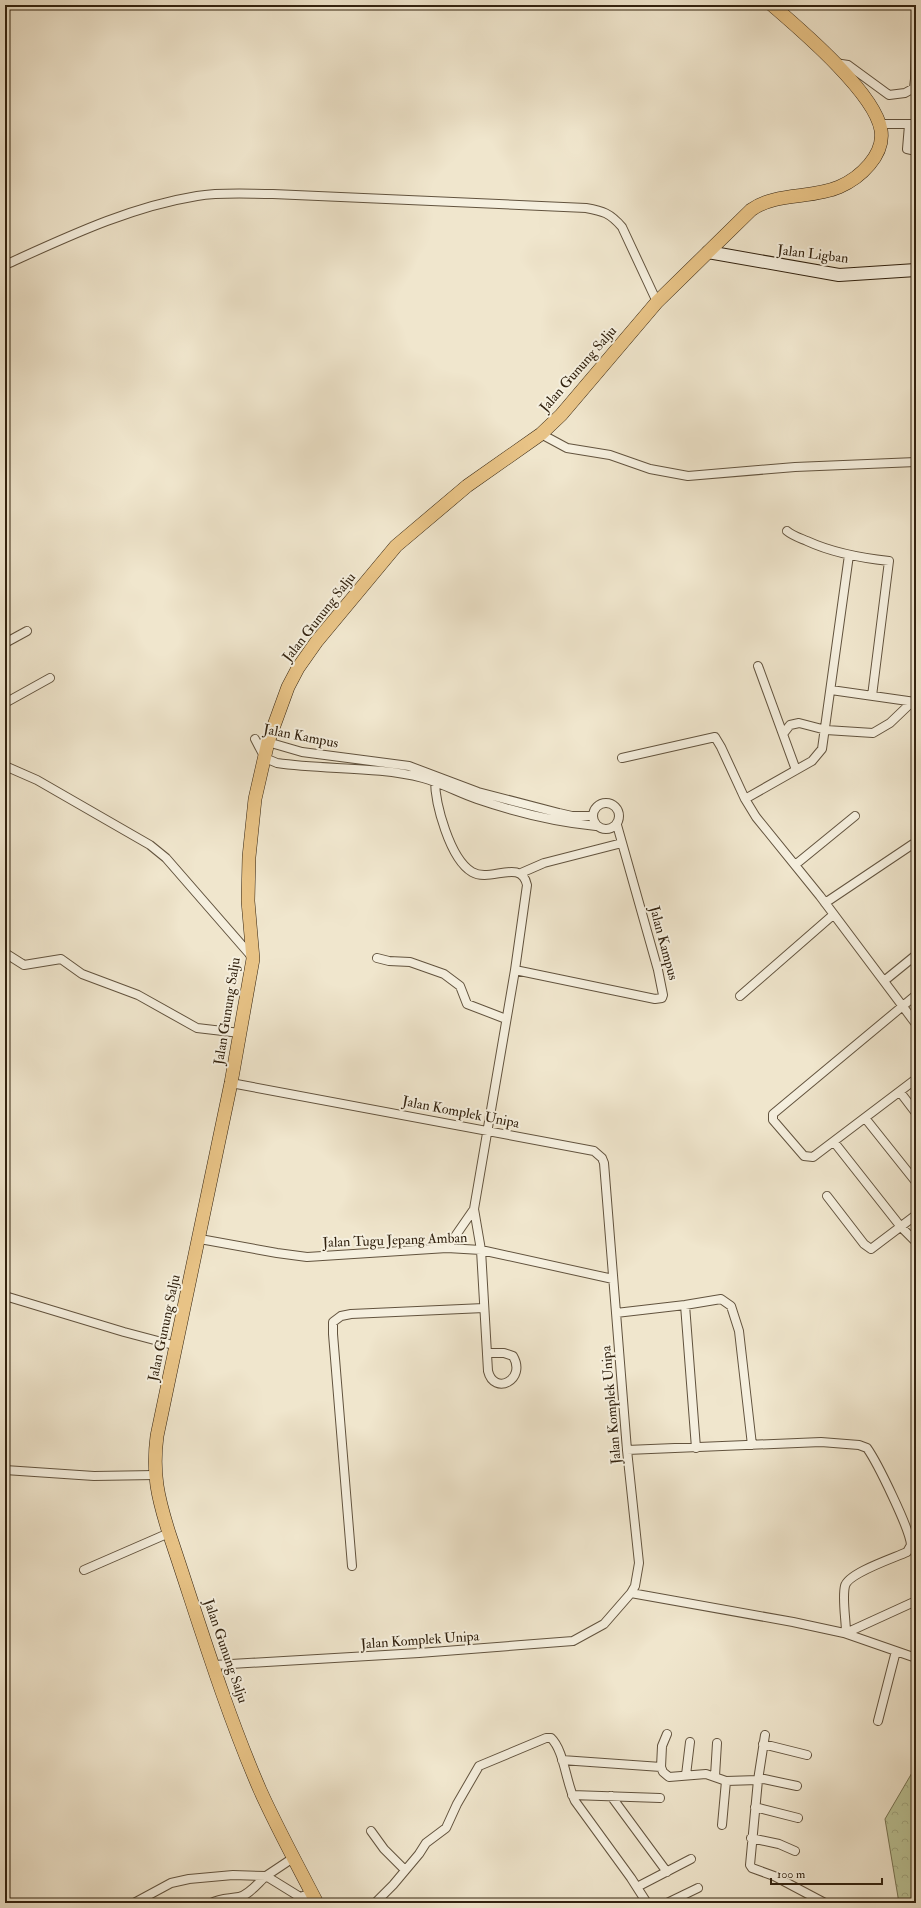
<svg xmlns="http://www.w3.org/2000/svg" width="921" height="1908" font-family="'IM FELL Double Pica',serif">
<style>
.park{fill:url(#park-crowns);stroke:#767353}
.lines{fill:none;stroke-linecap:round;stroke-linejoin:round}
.street-casing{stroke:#62533e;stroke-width:10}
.secondary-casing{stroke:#32220f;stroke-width:14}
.primary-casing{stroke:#32220f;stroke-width:14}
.street{stroke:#f5efde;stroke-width:8}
.secondary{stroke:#f5efde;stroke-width:12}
.primary{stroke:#e8c386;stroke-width:13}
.labels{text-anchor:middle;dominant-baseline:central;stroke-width:4;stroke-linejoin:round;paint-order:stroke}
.street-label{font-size:14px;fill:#32220f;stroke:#f5efde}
</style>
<defs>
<pattern id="park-crowns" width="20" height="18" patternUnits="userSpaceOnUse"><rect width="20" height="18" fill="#bbc497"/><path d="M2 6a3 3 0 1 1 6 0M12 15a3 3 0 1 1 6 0" fill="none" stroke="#a1a881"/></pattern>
</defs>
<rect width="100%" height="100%" fill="#f0e6cd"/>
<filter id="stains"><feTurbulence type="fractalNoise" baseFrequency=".005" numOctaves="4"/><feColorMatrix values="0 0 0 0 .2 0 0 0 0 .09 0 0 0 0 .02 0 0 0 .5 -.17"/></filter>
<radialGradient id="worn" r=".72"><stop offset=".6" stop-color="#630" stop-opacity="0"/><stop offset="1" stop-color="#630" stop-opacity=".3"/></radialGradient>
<!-- park -->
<path class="park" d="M 916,1766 L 916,1903 L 899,1903 L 885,1819 Z"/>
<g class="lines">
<!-- street casing -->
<g class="street-casing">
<path id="street" d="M 835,63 L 848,65 L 889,95 L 905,93 L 914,88 L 915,79 L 916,5
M 879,124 L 916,124
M 909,125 L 907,149 L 916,151
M 5,265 C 67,237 129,207 197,196 C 222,192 247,194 273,194 L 586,208 C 603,211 610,213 622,227 L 657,302
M 541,434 L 567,448 L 610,455 L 650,469 L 688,476 L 795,467 L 916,462
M 787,531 C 793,536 800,538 807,541 C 833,553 861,558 889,561 L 872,696
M 5,643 L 27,631
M 758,666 L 796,770
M 831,690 L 915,702
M 5,703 L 50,678
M 783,734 L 790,725 L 799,723 L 826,730 L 873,733 L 890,723 L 912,702
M 255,739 L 265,758 L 277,763 C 325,770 376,766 423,778 C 441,783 460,793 477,799 C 515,812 556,822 596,826
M 264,741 L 302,752 L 409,766 L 478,792 L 559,813 L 572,816 L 593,816
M 622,758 L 715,737 L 721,747 L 745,799 L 756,817 L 820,896 L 916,1024
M 5,766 L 37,780 L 150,845 L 166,858 L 253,958
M 435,780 C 435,804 450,859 472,872 C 490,883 521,858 527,885 L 515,970
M 745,799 L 812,761 L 822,749 L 849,555
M593 816a13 13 0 1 1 26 0a13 13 0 1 1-26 0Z
M 795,865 L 855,816
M 521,873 L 544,863 L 622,843
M 825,903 L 913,844
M 5,953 L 24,965 L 61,959 L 82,974 L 138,995 L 197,1028 L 240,1033
M 377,958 L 389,961 L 410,962 L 444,974 L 460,986 L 467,1004 L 506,1019
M 884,981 L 916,955
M 916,995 L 773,1114 L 773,1120 L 804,1156 L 813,1157 L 916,1079
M 740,996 L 833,915
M 900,1092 L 916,1113
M 865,1118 L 916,1182
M 834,1142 L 901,1227 L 916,1242
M 827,1196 L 864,1244 L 871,1249 L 916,1215
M 200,1239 L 277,1253 L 307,1257 L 447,1248 L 481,1250 L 613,1279
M 447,1248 L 474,1209
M 5,1296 L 124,1332 L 177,1346
M 685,1305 L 696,1448
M 616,1313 L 685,1305 L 721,1299 L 731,1306 L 739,1331 L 752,1445
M 487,1353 L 504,1353 L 513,1356 C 527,1380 494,1396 488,1371 L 481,1250 L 474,1209 L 515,970 L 655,999 L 662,998 L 663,995 L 658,970 L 617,825
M 627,1450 L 821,1442 L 859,1445 L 867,1448 C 877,1462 910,1529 911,1545 L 907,1552 C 894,1558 848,1573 845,1586 C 842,1598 846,1620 846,1633 L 844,1633
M 5,1470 L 94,1476 L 155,1475
M 352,1566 L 333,1334 L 333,1322 L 341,1316 L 351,1314 L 484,1308
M 84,1570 L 169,1533
M 631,1593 L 793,1622 L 844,1633 L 916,1658
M 846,1633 L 916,1601
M 214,1665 L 419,1653 L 573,1641 L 604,1624 L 631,1593 L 635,1586 L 639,1563 L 627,1450 L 604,1163 L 602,1158 L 594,1151 L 231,1083
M 878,1721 L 896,1651
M 765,1735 L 758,1780 L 764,1779 L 797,1786
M 763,1744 L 807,1755
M 562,1760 L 661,1767 L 662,1746 L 667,1734
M 661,1767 L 663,1772 L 669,1777 L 706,1774 L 726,1781 L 758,1780 L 750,1865 L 752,1868 L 774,1876 L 825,1903
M 686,1775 L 690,1742
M 715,1776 L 717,1743
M 572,1795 L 660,1798
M 611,1796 L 667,1872
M 755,1807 L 798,1818
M 722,1825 L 726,1781
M 371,1831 L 384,1849 L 405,1870
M 751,1838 L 779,1844 L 795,1851
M 637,1887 L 691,1859
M 134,1903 L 171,1883 L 189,1879 L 233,1875 L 266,1876 L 293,1858
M 211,1903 C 221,1898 228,1899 239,1897 C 249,1895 258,1883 266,1876 L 300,1897 L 312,1893
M 375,1903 L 393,1885 L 419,1854 L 426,1843 L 446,1828 L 457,1804 L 479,1766 L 546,1738 L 551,1738 C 564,1750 566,1783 575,1801 L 631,1878 L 647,1903
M 667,1903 L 698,1888"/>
</g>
<!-- secondary casing -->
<g class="secondary-casing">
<path id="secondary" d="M 708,252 L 839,275 L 916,270"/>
</g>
<!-- primary casing -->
<g class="primary-casing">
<path id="primary" d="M 317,1903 C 298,1866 277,1828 260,1790 C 224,1707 198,1619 169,1533 C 158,1498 152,1474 157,1436 L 231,1083 L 253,959 L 248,901 L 249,857 L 255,799 L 268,742 L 288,687 L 298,668 L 317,641 L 396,546 L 467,486 L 541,434 L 561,415 L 657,302 L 751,210 C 776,192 811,199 839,187 C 860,178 885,155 881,130 C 875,93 801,30 772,5"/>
</g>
<!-- street -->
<use href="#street" class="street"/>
<!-- secondary -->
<use href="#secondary" class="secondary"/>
<!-- primary -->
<use href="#primary" class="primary"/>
</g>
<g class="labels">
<!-- street labels -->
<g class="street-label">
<text transform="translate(813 254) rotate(7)">Jalan Ligban</text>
<text transform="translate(578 369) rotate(-49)">Jalan Gunung Salju</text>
<text transform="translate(319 617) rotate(-52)">Jalan Gunung Salju</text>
<text transform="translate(301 736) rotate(11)">Jalan Kampus</text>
<text transform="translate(664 943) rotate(75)">Jalan Kampus</text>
<text transform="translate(227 1011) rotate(-81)">Jalan Gunung Salju</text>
<text transform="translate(461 1112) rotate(11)">Jalan Komplek Unipa</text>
<text transform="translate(395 1240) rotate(-2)">Jalan Tugu Jepang Amban</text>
<text transform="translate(164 1328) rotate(-78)">Jalan Gunung Salju</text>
<text transform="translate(611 1405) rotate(-95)">Jalan Komplek Unipa</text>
<text transform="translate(420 1640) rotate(-4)">Jalan Komplek Unipa</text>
<text transform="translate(226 1651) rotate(71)">Jalan Gunung Salju</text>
</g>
</g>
<!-- margin -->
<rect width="921" height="1908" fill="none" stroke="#f0e6cd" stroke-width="20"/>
<rect x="6" y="6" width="909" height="1896" fill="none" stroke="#32220f" stroke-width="2"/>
<rect x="10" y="10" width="901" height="1888" fill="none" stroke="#32220f"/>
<!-- scale -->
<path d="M771 1878v6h111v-6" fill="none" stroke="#32220f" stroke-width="2"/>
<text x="777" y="1878" font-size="12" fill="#32220f" stroke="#f5efde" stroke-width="3" paint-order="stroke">100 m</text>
<rect width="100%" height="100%" filter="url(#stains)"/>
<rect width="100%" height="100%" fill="url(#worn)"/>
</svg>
